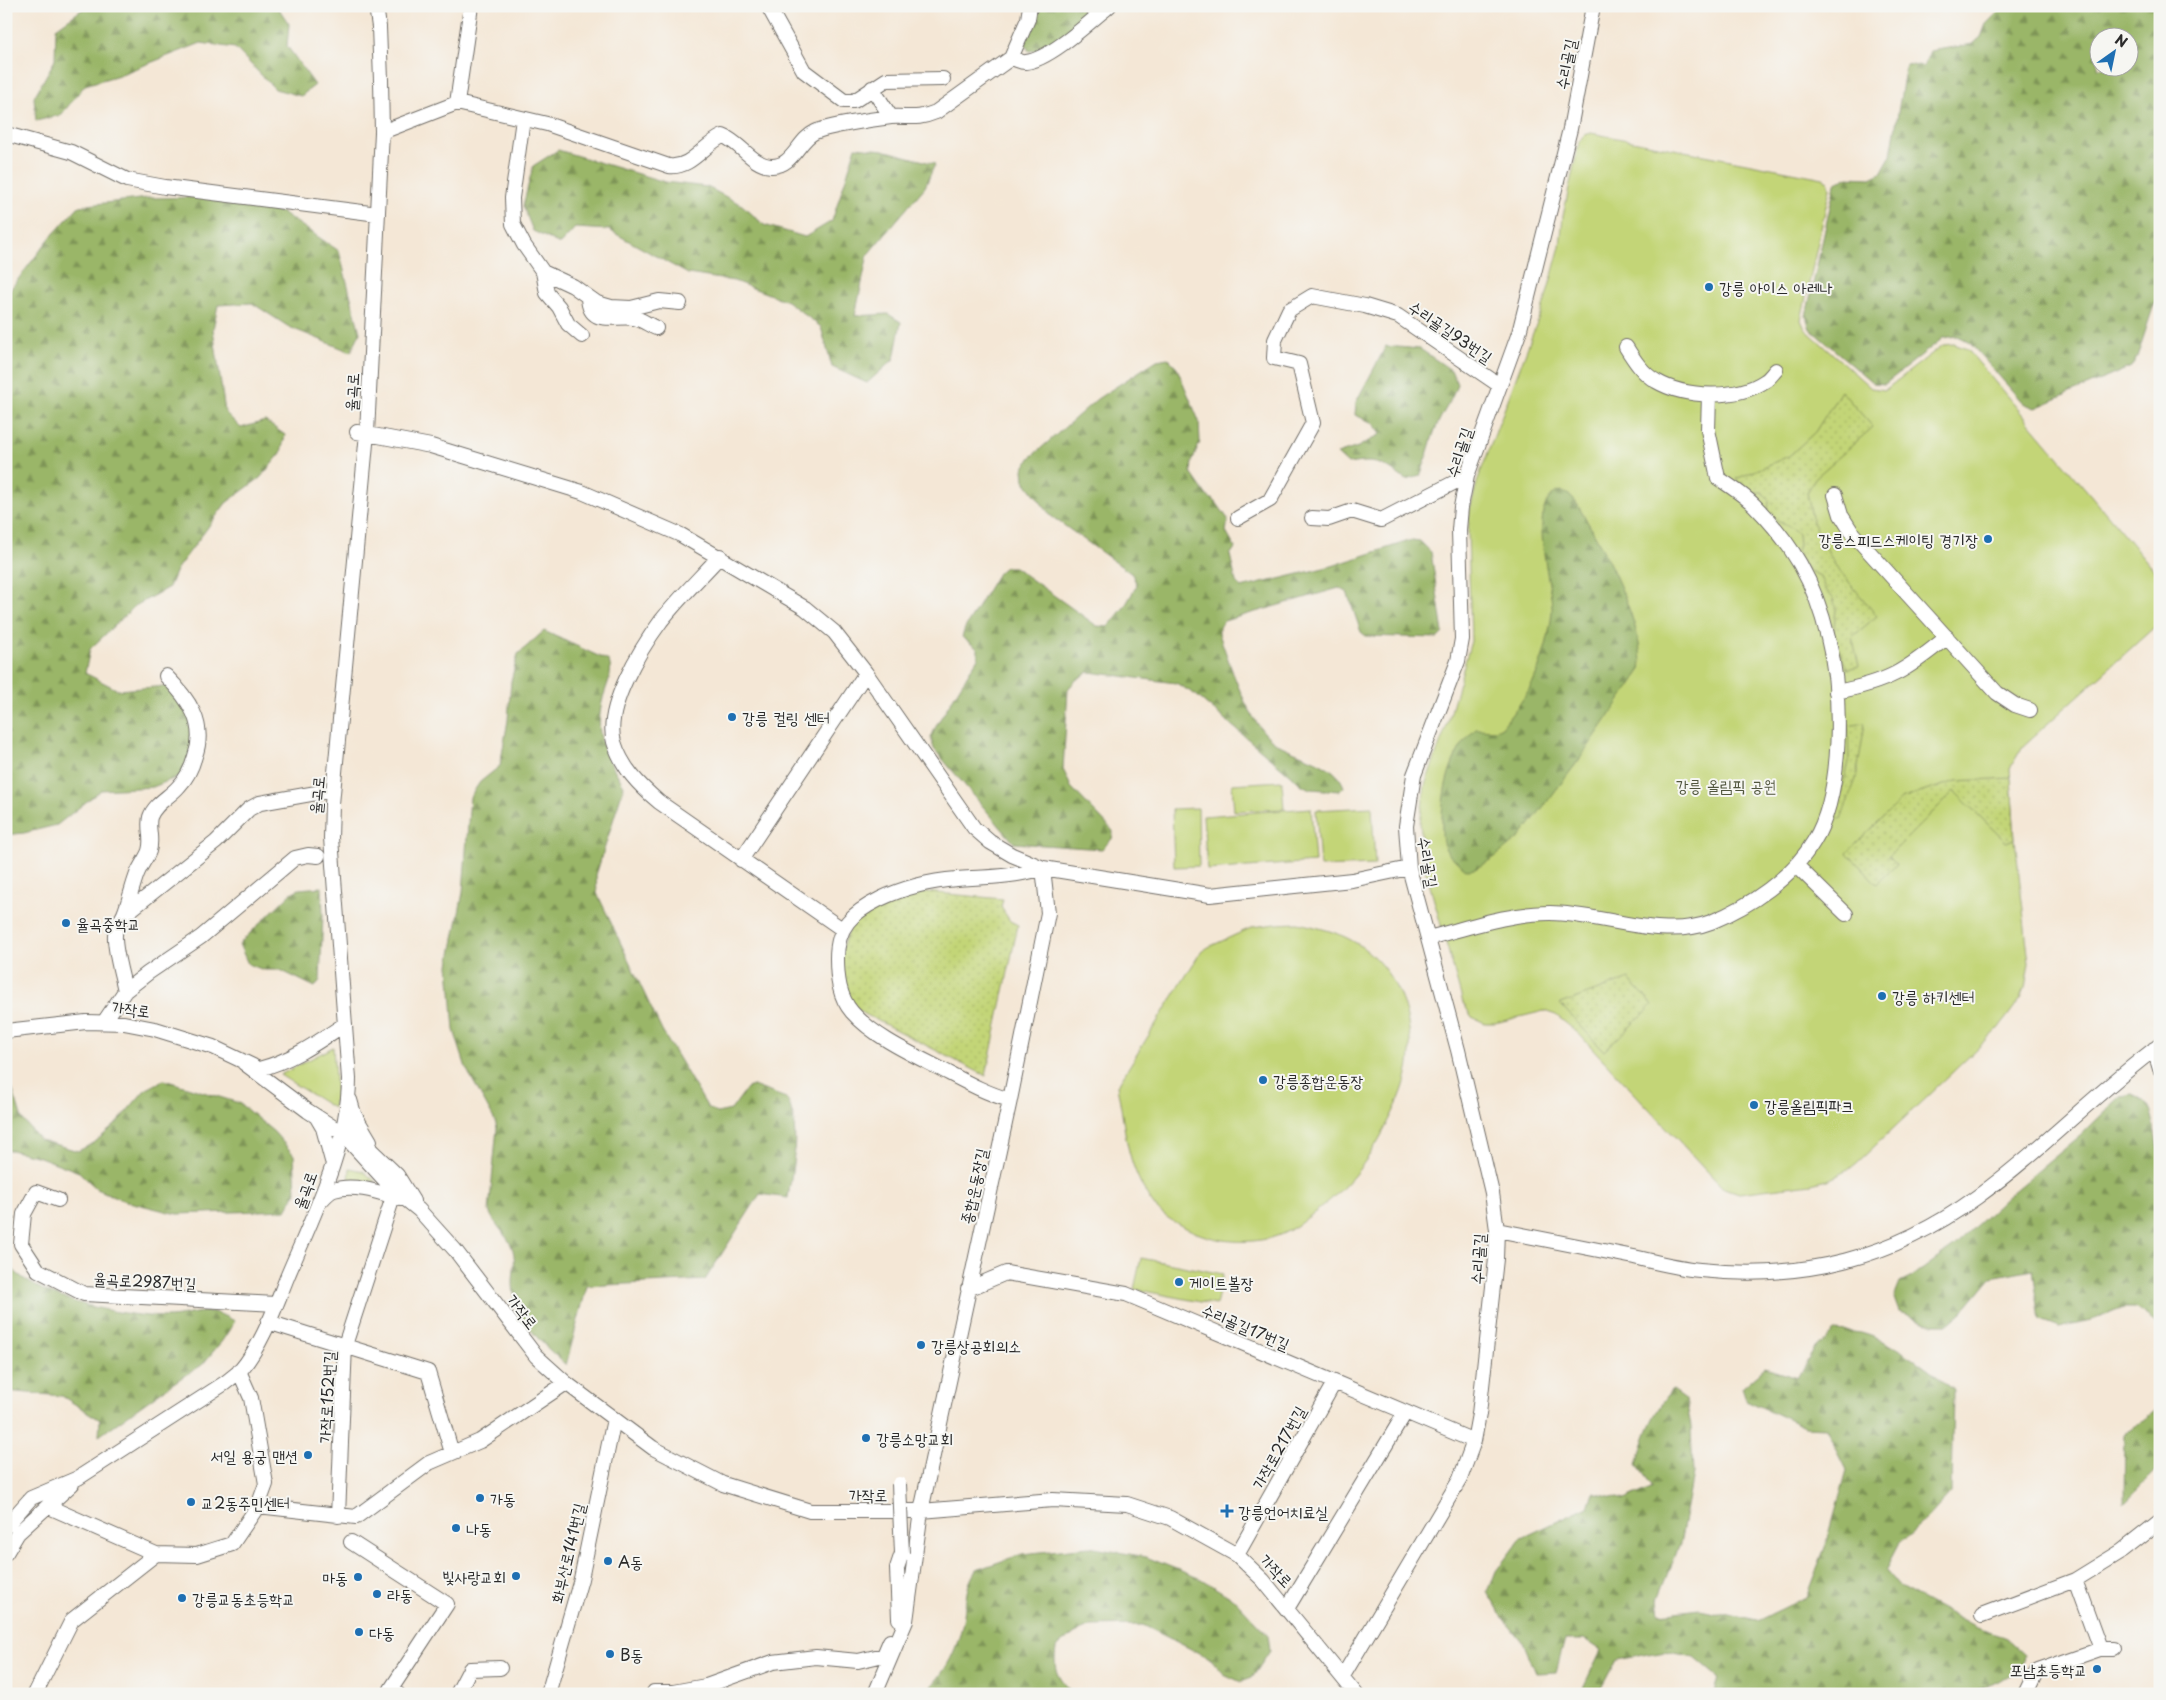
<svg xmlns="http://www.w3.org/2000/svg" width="2166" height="1700" font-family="'Playpen Sans','Poor Story',sans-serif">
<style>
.green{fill:#c3d577;stroke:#778051}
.forest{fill:url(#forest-firs);stroke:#62704a;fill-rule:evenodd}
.garden{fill:url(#garden-dots);stroke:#778051}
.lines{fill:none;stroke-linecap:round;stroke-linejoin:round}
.minor-casing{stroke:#716d67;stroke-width:16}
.minor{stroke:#fff;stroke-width:14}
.minor-bridge-casing{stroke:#716d67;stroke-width:16;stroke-linecap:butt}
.minor-bridge{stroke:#fff;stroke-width:14}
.poi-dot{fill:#1f6fb2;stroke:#f6f6f2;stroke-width:2}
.labels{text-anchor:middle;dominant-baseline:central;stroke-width:4;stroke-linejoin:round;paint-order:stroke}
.street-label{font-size:16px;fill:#2b2b2b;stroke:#f6f6f2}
.poi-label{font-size:16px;fill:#2b2b2b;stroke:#f6f6f2;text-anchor:start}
.park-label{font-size:16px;fill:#51563e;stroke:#f6f6f2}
</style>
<defs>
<pattern id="forest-firs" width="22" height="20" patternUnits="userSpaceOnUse" patternTransform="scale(1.25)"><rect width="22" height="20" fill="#9ab668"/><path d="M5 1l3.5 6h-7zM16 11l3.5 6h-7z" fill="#7e9456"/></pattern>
<pattern id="garden-dots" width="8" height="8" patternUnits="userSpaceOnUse" patternTransform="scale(1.25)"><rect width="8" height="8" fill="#c3d577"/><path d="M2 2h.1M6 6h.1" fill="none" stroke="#a8b767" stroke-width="1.8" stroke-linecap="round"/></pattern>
</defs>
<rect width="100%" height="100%" fill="#f6f6f2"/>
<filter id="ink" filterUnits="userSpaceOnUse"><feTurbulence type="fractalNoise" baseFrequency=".02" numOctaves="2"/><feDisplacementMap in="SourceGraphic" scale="10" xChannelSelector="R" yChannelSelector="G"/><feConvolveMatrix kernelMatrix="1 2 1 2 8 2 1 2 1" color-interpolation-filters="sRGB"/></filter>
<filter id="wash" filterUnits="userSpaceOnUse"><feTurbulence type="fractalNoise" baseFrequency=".0096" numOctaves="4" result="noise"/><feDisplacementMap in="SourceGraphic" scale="20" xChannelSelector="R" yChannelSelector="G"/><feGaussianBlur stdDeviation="1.12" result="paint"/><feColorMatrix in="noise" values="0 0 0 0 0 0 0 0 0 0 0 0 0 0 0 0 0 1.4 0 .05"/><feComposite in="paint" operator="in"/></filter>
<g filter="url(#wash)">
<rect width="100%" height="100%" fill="#f4e7d6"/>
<!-- green -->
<path class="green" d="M 1591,133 L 1823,178 L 1828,181 L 1830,188 L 1801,320 L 1805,329 L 1871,388 L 1885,390 L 1943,345 L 1954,344 L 1967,349 L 2160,577 L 2160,622 L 2023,746 L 2010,768 L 2015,839 L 2029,963 L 2025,988 L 2021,998 L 1998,1029 L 1858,1162 L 1847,1171 L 1828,1180 L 1811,1184 L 1739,1193 L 1722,1187 L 1579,1034 L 1556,1015 L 1544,1011 L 1495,1023 L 1485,1023 L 1472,1017 L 1463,1003 L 1424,865 L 1420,823 L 1425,785 L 1448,722 L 1471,641 L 1468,532 L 1470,509 L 1478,479 L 1545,301 L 1560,246 L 1563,216 L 1579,142 L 1585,135 Z
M 1282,781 L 1284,809 L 1234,811 L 1232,784 Z
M 1372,807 L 1375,865 L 1320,867 L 1316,810 Z
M 1198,808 L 1199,866 L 1174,867 L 1172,809 Z
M 1311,808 L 1315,862 L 1207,870 L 1203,816 Z
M 1298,923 C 1315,927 1330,930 1345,937 C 1396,961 1419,1021 1407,1075 C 1402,1096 1392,1115 1382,1134 C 1363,1169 1340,1195 1307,1218 C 1300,1224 1291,1230 1282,1234 C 1257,1245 1221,1243 1197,1233 C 1181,1226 1161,1217 1151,1201 C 1125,1162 1126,1130 1117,1086 L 1202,950 L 1253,927 L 1276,924 Z
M 333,1047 L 336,1093 L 333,1108 L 280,1075 Z
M 350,1168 L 363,1171 L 376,1182 L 349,1181 Z
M 1141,1258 L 1223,1274 L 1216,1305 L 1134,1289 Z"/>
<!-- forest -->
<path class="forest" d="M 87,6 L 277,6 L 289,24 L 287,46 L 315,85 L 301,96 L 275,89 L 235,48 L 201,43 L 119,75 L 85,85 L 61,115 L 36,121 L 34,97 L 55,60 L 56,28 Z
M 1037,6 L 1099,6 C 1082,20 1050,51 1029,51 L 1025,44 L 1035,21 Z
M 2004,6 L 2160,6 L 2160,286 L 2137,357 L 2131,367 L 2035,408 L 2023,403 L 1969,342 L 1957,336 L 1943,338 L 1885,384 L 1873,383 L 1810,329 L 1806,316 L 1835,184 L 1846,177 L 1871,178 L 1881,173 L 1891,155 L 1906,64 L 1923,67 L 1930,51 L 1973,44 L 1981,37 L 1986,24 ZM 2098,38 L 2128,38 L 2128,68 L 2098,68 Z
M 856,147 L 883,150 L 935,164 L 925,187 L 868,254 L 855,316 L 888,314 L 901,322 L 894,359 L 867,383 L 832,367 L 821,327 L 787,301 L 734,281 L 688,274 L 609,230 L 575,228 L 560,244 L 533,231 L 523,206 L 533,166 L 558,150 L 665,182 L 707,187 L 742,205 L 764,225 L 805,237 L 832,221 Z
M 211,197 L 283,213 L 339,251 L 360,333 L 351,352 L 289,327 L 252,303 L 218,305 L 213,329 L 225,412 L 241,428 L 265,421 L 285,435 L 281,453 L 260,478 L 226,503 L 176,570 L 169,587 L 135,606 L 90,649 L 85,673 L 118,690 L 167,686 L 195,708 L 203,742 L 185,774 L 153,787 L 101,790 L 57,825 L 24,833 L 6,835 L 6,295 L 49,239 L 79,206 L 148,198 Z
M 1386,346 L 1420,349 L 1451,370 L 1457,384 C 1452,401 1445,408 1438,423 C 1430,440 1427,459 1420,476 L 1406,480 C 1382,463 1377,459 1348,464 L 1337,454 L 1358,447 L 1381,434 L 1373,423 L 1355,415 L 1356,402 Z
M 1168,358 L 1176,366 L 1199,421 L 1200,442 L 1192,462 L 1191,473 L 1207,496 L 1216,502 L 1228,519 L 1226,532 L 1235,548 L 1230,555 L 1236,582 L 1241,588 L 1332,566 L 1412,540 L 1420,541 L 1431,552 L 1443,633 L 1438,638 L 1366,636 L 1361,632 L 1347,592 L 1339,588 L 1224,621 L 1219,627 L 1219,634 C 1231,666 1248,727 1278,744 C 1298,756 1336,762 1344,787 L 1340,791 L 1310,789 L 1302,785 L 1196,695 L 1176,683 L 1089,672 L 1076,680 L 1068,689 L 1063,769 L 1071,787 L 1113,831 L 1112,839 L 1102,849 L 1014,843 L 934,749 L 931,738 L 937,724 L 978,658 L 978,649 L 962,637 L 965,628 L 998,573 L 1005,567 L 1014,567 L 1097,626 L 1108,627 L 1125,606 L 1137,585 L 1132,574 L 1051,516 L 1024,480 L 1023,469 L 1031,457 L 1097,399 L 1157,360 Z
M 1561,491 C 1564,493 1569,494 1571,497 C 1577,502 1580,510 1584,516 C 1605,551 1647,632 1640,671 L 1579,760 L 1520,837 L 1495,857 L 1475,869 L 1467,870 C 1460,864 1449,856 1445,848 C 1442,843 1442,835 1442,829 C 1441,795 1449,752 1476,729 L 1496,730 L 1502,727 C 1514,711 1529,694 1536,675 C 1544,656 1550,633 1552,612 C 1554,586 1523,500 1561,491 Z
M 544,631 L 609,661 C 614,675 605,687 602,702 C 594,740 606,755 624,786 L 596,875 L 597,893 L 662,1031 L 708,1108 L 717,1113 L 731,1110 L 747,1088 L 753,1086 L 786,1098 C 802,1123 792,1170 788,1198 L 760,1194 L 705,1280 L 587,1286 L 566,1365 C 542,1343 514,1320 513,1284 C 513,1273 516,1261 513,1250 C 509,1236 494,1225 489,1211 L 497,1128 L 495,1121 L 466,1068 L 454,1030 L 449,965 L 463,892 L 470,797 L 480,782 L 500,766 L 508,720 L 511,681 L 518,654 Z
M 322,887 L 323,915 L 320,980 L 315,987 L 280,970 L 264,970 L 248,964 L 239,944 L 291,893 L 299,889 Z
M 164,1080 L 239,1103 L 274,1132 L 294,1155 L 296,1192 L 286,1210 L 177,1214 L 125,1201 L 97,1189 L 79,1172 L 40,1157 L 11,1150 L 6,1151 L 6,1086 L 12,1088 L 22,1119 L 40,1140 L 78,1151 L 94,1143 L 115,1125 L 145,1090 Z
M 2132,1094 C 2160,1106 2150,1129 2160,1153 L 2160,1262 L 2155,1265 L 2157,1280 L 2160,1281 L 2160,1326 L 2135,1308 L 2125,1308 L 2092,1320 L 2059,1327 L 2040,1320 L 2033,1269 L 1991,1277 L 1962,1312 L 1948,1324 L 1933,1324 L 1899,1312 L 1894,1298 L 1900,1283 L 1912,1277 L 1954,1246 L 2010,1194 L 2080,1136 L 2121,1096 Z
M 6,1261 C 30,1299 122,1316 164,1317 C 180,1318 198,1310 214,1312 C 221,1314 228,1318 235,1321 L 222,1341 L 202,1365 L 172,1384 L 99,1436 L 100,1420 L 62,1396 L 6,1391 Z
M 1834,1331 C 1842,1332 1852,1331 1861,1333 C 1895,1342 1925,1367 1953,1389 L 1951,1493 L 1925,1521 L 1900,1543 L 1886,1570 L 1900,1587 L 1976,1628 L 2005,1637 L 2024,1654 L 2022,1667 L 1999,1681 L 1962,1694 L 1715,1694 L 1719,1678 L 1694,1657 L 1665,1651 L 1617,1660 L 1599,1694 L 1580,1694 L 1601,1650 L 1584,1639 L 1565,1639 L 1556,1672 L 1536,1673 L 1524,1644 L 1499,1613 L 1488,1592 L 1496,1571 L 1520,1539 L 1588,1507 L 1593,1492 L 1625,1500 L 1653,1487 L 1637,1465 C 1645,1434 1651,1416 1672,1390 L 1686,1400 L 1691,1427 L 1693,1474 L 1680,1544 L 1658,1599 L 1660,1614 L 1700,1609 L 1757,1621 L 1806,1597 L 1827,1542 L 1847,1470 L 1826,1428 L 1805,1427 L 1746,1400 L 1742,1388 L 1765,1368 L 1797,1378 L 1814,1350 Z
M 2160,1407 L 2160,1467 L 2124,1503 L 2125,1434 Z
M 1089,1547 L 1146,1557 L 1201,1579 L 1235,1600 L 1268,1635 L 1270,1651 L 1252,1678 L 1241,1682 L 1224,1674 L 1211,1659 L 1143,1625 L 1091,1626 L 1075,1633 L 1056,1648 C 1053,1672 1057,1677 1073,1694 L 922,1694 C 946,1676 960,1644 964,1615 C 967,1596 965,1588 976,1570 L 1022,1554 Z"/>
<!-- garden -->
<path class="garden" d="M 1841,391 L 1873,427 L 1815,478 L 1807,493 L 1813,522 L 1835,565 L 1877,616 L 1852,637 L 1859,666 L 1847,669 L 1833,635 L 1836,610 L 1833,598 L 1825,589 L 1820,576 L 1806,569 L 1797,550 L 1799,545 L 1798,534 C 1790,524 1776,524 1768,513 L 1769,500 L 1762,492 L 1748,492 L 1736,479 L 1789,456 L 1815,432 Z
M 1865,723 L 1856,779 L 1841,819 L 1832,814 L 1841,792 L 1849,762 L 1848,726 Z
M 2011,778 L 2015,839 L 2006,842 L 1954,791 L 1889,856 L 1897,864 L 1877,884 L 1847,853 L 1901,799 L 1956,781 Z
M 926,892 L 1003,899 L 1001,907 L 1010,921 L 1018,925 L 986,1076 L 853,1008 C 843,982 835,956 849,931 C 851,927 853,923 855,921 C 875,905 903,899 926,892 Z
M 1629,979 L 1653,1005 L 1604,1051 L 1560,1004 Z"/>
</g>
<g filter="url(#ink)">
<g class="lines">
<!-- minor casing -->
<g class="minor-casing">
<path id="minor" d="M 768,6 L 804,71 L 844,101 L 854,101 L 886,80 L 943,79
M 1011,58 L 1028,19 L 1030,6
M 872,88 L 891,117
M 457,103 L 471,6
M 523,119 L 512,198 L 513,224 L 524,245 L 543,272 L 573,286 L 597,303 L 611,307 L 631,308 L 659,301 L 680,303
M 382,132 L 457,103 L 547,124 L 669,166 C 691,169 704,144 723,136 C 740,142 752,165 771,166 C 793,167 798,140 815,132 C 828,126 875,119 891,117 C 909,116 917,120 936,112 L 1011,58 C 1016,59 1022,63 1026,62 C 1049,60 1091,21 1109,6
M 6,134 L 71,152 L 127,180 L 165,187 L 378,214
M 543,272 L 547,293 L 559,307 L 568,324 L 582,336
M 588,297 C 589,327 614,315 634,318 C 641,319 649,325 656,328
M 1626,347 C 1634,360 1643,374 1656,381 C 1685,398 1737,400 1765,381 C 1769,379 1773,373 1776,370
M 357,432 L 431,446 L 582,492 L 681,535 L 805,608 L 834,632 L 866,673 L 974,828 L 990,842 L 1012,855 L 1043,868 L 1210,895 L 1352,880 L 1409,868
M 1835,495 L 1841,515 L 1853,534 L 1997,693 L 2015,705 L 2030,710
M 1238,518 L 1270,500 L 1313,423 L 1299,364 L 1274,358 L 1275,340 L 1289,310 L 1312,296 L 1365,306 L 1398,316 L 1499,385
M 1312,518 L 1329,519 L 1352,511 L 1381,520 L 1467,476
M 720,556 C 700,578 679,598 661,621 C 641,648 604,708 614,742 C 622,768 639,785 659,802 L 842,929
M 1836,692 C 1888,682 1906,671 1947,637
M 741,860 L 866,673
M 1796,865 L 1846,914
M 123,916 L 216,842 L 249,809 L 260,803 L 322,792
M 1428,938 C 1467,928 1509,913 1550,913 C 1600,913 1662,941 1711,922 C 1750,906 1792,878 1814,841 C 1844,792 1842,693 1828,638 C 1822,612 1813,587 1800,564 C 1788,543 1771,522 1754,505 C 1744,495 1730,486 1718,478 L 1708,430 L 1709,395
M 125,991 C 122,975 114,950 115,935 C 115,926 121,921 124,914 C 129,902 132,887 137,874 C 140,866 146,859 149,851 C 153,839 147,828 150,817 C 155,803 170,797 179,786 C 187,778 192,767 195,756 C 207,724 188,698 166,676
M 104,1022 L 125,991 L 148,973 L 201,937 L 295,858 L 308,855 L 318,856
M 6,1031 L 86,1022 L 124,1023 L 155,1029 L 213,1047 L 253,1066
M 2154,1049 L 2160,1069
M 244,1063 L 308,1111 L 342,1133 L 393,1189 L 419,1210 L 455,1250 L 536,1356 L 566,1383 L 653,1448 L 723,1484 L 810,1511 L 921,1511 L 1053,1500 L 1127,1504 L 1170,1518 L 1237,1555 L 1263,1580 L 1356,1694
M 259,1069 C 291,1061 318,1042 345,1024
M 350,1100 L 354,1114 L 370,1141
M 316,1116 L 323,1128 L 332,1161
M 348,1128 L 397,1175 L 413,1201
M 58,1200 L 36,1192 L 24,1214 L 21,1244 L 38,1270 L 84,1294 L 276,1304
M 319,1203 C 323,1199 328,1192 334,1190 C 354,1183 381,1193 401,1199
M 1497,1230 C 1542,1239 1588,1248 1634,1257 C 1655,1262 1678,1268 1700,1270 C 1803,1281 1893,1258 1977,1197 C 2041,1151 2096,1092 2160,1045
M 968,1289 L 1006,1273 L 1126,1294 L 1474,1441
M 268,1322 L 428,1372 L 452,1453
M 239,1371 L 251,1398 L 266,1484 L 258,1506
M 49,1507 L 156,1554 L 197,1555 L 232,1544 L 258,1506 L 356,1517 L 429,1463 L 480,1441 L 566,1383
M 338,1516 L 345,1345 L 393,1197
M 6,1526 L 31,1498 L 78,1478 L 225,1383 C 230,1379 235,1375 240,1371 C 263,1344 275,1307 288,1275 C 313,1216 349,1144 349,1079 L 331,838 L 332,804 L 367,433 L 382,132 L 381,80 L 379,27 L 376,6
M 351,1542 L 447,1604 L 391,1689 L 398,1694
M 6,1553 L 18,1533 L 72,1484
M 1237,1555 L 1334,1383
M 2075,1580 L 2100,1649
M 1288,1607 L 1405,1413
M 1982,1615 L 2075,1580 L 2122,1551 L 2160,1521
M 899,1619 L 897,1568 L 902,1553
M 1343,1676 L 1460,1479 L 1474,1441 L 1479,1414 L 1496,1259 L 1497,1230 L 1492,1193 L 1458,1050 L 1409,868 L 1406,826 L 1414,775 L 1458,661 L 1462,639 L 1459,530 L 1461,507 L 1467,476 L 1519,333 L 1570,129 L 1593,6
M 35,1694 L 72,1620 L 156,1554
M 457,1694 L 470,1669 L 500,1668
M 548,1694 L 581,1579 L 614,1419
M 653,1694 L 654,1692 L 673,1692 L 706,1686 L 773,1662 L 816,1657 L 858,1661 L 884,1655 L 890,1641
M 875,1694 L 906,1621 L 921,1511 L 1010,1100 L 1048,913 L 1043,868 C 1014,877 987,877 957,879 C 932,881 903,888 880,899 C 852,913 837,926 837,958 C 837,977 839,997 852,1012 C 874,1037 912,1054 941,1069 C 964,1081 985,1093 1010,1100
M 2026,1694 L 2037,1671 L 2100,1649 L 2114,1649"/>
</g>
<!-- minor -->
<use href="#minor" class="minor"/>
<!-- minor-bridge casing -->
<g class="minor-bridge-casing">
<path id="minor-bridge" d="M 899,1484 L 902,1553"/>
</g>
<!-- minor-bridge -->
<use href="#minor-bridge" class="minor-bridge"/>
</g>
</g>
<!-- markers -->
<g class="poi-dot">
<circle cx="1709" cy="287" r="5"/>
<circle cx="1988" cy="539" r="5"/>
<circle cx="732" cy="717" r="5"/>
<circle cx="66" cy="923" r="5"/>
<circle cx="1882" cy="996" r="5"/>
<circle cx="1263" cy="1080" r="5"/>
<circle cx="1754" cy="1105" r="5"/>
<circle cx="1179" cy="1282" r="5"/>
<circle cx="921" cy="1345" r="5"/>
<circle cx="866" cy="1438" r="5"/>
<circle cx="308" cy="1455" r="5"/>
<circle cx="480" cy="1498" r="5"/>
<circle cx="191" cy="1502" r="5"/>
<path d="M1224.5 1503.5h5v5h5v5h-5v5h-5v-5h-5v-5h5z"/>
<circle cx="456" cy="1528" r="5"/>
<circle cx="608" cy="1561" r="5"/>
<circle cx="516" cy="1576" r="5"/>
<circle cx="358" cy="1577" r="5"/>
<circle cx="377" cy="1594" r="5"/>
<circle cx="182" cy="1598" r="5"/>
<circle cx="359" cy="1632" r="5"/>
<circle cx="610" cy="1654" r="5"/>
<circle cx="2097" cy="1669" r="5"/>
</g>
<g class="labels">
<!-- street labels -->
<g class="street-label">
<text transform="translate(1565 64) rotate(-79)">수리골길</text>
<text transform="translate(1451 331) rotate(34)">수리골길93번길</text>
<text transform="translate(351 392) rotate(-87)">율곡로</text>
<text transform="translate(1458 452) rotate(-72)">수리골길</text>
<text transform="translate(316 795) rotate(-85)">율곡로</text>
<text transform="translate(1429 862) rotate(80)">수리골길</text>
<text transform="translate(131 1008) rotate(7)">가작로</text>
<text transform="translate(973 1186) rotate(-78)">종합운동장길</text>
<text transform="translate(304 1190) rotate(-70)">율곡로</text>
<text transform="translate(1477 1259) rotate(-87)">수리골길</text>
<text transform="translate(145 1280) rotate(3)">율곡로2987번길</text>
<text transform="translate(523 1311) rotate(52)">가작로</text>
<text transform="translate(1246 1326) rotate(23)">수리골길17번길</text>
<text transform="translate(326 1397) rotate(-87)">가작로152번길</text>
<text transform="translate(1278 1447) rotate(-61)">가작로217번길</text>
<text x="868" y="1494">가작로</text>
<text transform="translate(567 1553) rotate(-77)">화부산로141번길</text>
<text transform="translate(1277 1570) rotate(46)">가작로</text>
</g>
<!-- poi labels -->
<g class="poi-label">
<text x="1719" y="287">강릉 아이스 아레나</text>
<text x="1978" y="539" text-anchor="end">강릉스피드스케이팅 경기장</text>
<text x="742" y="717">강릉 컬링 센터</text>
<text x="76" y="923">율곡중학교</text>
<text x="1892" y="996">강릉 하키센터</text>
<text x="1273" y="1080">강릉종합운동장</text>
<text x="1764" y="1105">강릉올림픽파크</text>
<text x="1189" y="1282">게이트볼장</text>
<text x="931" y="1345">강릉상공회의소</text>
<text x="876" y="1438">강릉소망교회</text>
<text x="298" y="1455" text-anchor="end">서일 용궁 맨션</text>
<text x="490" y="1498">가동</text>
<text x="201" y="1502">교2동주민센터</text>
<text x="1238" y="1511">강릉언어치료실</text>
<text x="466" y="1528">나동</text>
<text x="618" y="1561">A동</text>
<text x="506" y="1576" text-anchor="end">빛사랑교회</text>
<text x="348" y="1577" text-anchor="end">마동</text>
<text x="387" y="1594">라동</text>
<text x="192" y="1598">강릉교동초등학교</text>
<text x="369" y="1632">다동</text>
<text x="620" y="1654">B동</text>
<text x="2087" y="1669" text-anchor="end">포남초등학교</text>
</g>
<!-- park labels -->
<g class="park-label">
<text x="1726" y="785">강릉 올림픽 공원</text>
</g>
</g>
<!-- margin -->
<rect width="2166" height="1700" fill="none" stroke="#f6f6f2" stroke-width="25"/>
<!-- north arrow -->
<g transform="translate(2114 52) rotate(33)"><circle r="24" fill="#f6f6f2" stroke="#a5a5a2"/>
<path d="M0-4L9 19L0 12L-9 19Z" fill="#1f6fb2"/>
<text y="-8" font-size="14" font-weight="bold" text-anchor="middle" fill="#2b2b2b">N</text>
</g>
</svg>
